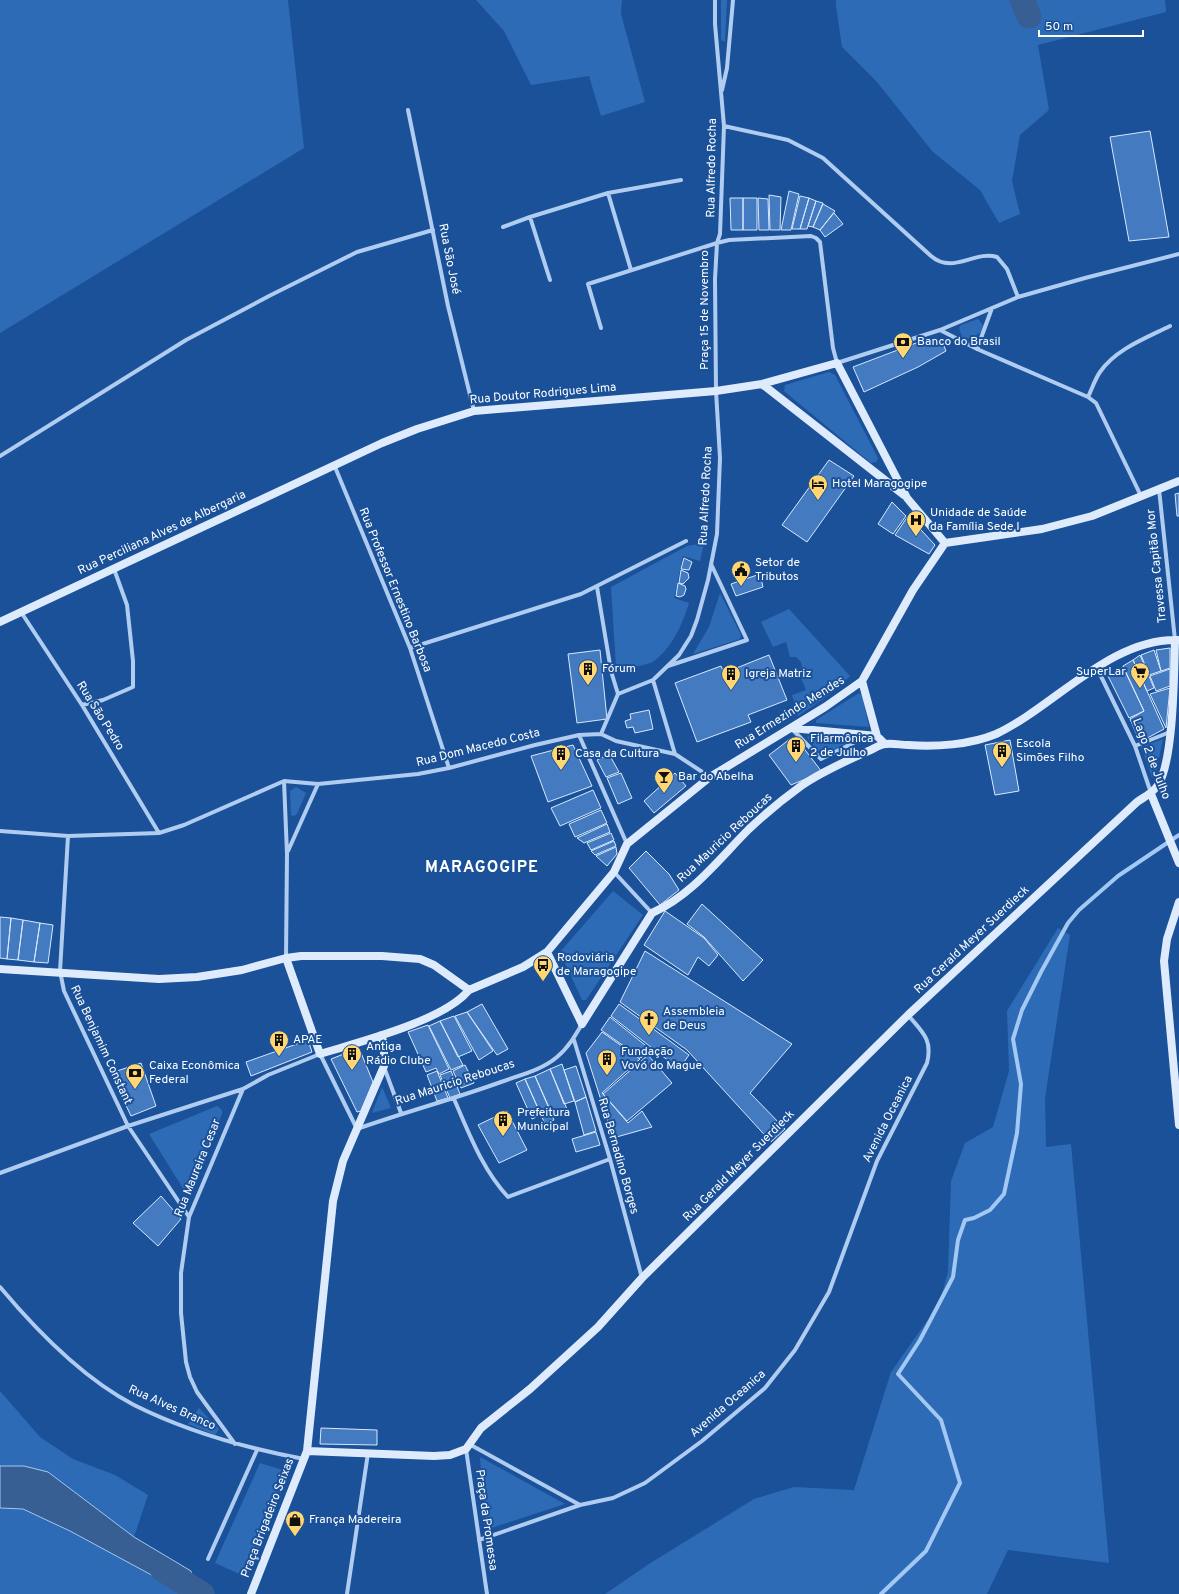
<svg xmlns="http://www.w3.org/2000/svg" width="1179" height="1594" font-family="Overpass,sans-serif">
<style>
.green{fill:#2e6bb6}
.water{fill:#385f93;stroke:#a3c8f3}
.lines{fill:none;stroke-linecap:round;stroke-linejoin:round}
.stream{stroke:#a3c8f3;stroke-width:4}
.river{stroke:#385f93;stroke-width:25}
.building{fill:#447ac0;stroke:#d7e8fc}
.street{stroke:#b0cdf1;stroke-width:4}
.secondary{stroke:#deebfc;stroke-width:8}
.labels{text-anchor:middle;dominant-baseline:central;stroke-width:4;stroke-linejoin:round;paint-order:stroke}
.street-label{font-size:12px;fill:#fff;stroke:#1a5199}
.poi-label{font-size:12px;fill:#fff;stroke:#1a5199;text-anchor:start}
.district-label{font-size:16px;font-weight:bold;letter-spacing:1px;fill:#fff;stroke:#1a5199}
</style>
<rect width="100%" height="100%" fill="#1a5199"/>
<!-- green -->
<path class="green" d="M 0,0 L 288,0 L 304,148 L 0,333 Z
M 476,0 L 622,0 L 621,14 L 645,102 L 601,116 L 589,76 L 531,85 L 504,31 Z
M 721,0 L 727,0 L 725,42 L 721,40 Z
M 836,0 L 1165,0 L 1166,12 L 1038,45 L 1049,110 L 1020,135 L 1012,181 L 1020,214 L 999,223 L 980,190 L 932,151 L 877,82 L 842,47 L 836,6 Z
M 978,319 L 983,325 L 981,332 L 970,339 L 962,337 L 959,328 L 961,325 Z
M 829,372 L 835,375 L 878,458 L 876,462 L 871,463 L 784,391 L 785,385 Z
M 704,543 L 700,561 L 683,556 L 674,598 L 689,603 C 683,623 672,648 654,661 C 646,666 630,667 620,669 L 616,667 L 611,587 L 687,546 Z
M 720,593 L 741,635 L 740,639 L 693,654 L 709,627 Z
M 789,609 L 850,676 L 829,695 L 798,716 L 792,695 L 806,690 L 799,673 L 802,668 L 801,662 L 796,657 L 790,657 L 786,642 L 773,647 L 761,622 Z
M 859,693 L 862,695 L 869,727 L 816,723 L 816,720 Z
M 809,736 L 849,740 L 850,741 L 822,756 L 808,739 L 807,737 Z
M 1163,739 L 1155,777 L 1152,777 L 1141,747 Z
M 296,787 L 306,793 L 297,814 L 294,816 L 291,815 L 290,791 Z
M 613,891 L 643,915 L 586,1000 L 582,1000 L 560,952 Z
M 1058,928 L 1070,935 L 1045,1098 L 1046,1147 L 1071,1144 L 1109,1563 L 1008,1550 L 987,1594 L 605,1594 L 649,1564 L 754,1499 L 794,1487 L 854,1490 L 891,1372 L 939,1304 L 948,1272 L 951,1181 L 965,1143 L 993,1127 L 1009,1071 L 1007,1011 Z
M 382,1087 L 391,1108 L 372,1113 Z
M 217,1106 L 222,1110 L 222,1114 L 191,1188 L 188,1190 L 184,1190 L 149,1134 Z
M 0,1391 L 40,1437 L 73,1459 L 115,1475 L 148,1495 L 134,1537 L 48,1472 L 0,1466 Z
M 199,1408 L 219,1429 L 215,1435 L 188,1424 Z
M 480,1457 L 565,1504 L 485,1530 Z
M 260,1463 L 289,1472 L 262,1542 L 246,1577 L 215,1563 Z
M 0,1508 L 23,1509 L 70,1531 L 183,1592 L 179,1594 L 0,1594 Z"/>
<!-- water -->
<path class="water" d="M 0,1466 L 24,1466 L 48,1472 L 134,1537 L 191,1571 C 194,1582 192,1586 183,1592 L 70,1531 L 23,1509 L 0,1508 Z"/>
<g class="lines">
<!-- stream -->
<path class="stream" d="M 881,1594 L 926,1551 L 960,1483 L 941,1420 L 898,1374 L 920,1340 L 953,1277 L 958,1240 L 965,1220 L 974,1218 L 990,1210 L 1004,1194 L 1017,1133 L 1021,1084 L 1013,1039 L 1022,1010 L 1041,972 L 1068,923 L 1079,910 L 1118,876 L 1179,835"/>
<!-- river -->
<path class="river" d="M 1022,0 L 1029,16
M 162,1569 L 202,1594"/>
</g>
<!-- building -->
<path class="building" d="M 1150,131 L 1169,237 L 1129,241 L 1110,137 Z
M 789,191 L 799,194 L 791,230 L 781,230 Z
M 769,195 L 781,197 L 780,230 L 770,230 Z
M 800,196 L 809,198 L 800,229 L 792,229 Z
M 730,198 L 743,198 L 743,230 L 731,230 Z
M 743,198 L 757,198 L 757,230 L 743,230 Z
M 758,198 L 768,199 L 769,230 L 759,230 Z
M 809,198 L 816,201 L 807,229 L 800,229 Z
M 816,201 L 823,203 L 813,227 L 808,226 Z
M 823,204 L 835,211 L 820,230 L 813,227 Z
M 834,213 L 843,224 L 825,237 L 820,230 Z
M 924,340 L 942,341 L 946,351 L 918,367 L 864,392 L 853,367 Z
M 829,460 L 854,476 L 807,542 L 782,525 Z
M 1179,493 L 1179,516 L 1177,516 L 1175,494 Z
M 892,502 L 906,516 L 893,534 L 878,524 Z
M 908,516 L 935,545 L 929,554 L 895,535 Z
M 684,558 L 692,562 L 689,570 L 681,569 Z
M 681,570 L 688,573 L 689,578 L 683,584 L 679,583 Z
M 760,574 L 763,587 L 736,596 L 731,584 Z
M 678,583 L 685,586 L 686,589 L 684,595 L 680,597 L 676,596 Z
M 1170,648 L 1170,668 L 1161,671 L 1156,650 Z
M 600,650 L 607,719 L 577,723 L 568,654 Z
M 1154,650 L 1161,671 L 1149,675 L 1141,655 Z
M 769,655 L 787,700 L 748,715 L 751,722 L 697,742 L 675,683 L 721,666 L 724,673 Z
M 1140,655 L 1154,688 L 1147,691 L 1133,660 Z
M 1133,660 L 1164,729 L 1140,742 L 1130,719 L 1144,711 L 1123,666 Z
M 1123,667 L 1144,711 L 1129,718 L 1108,676 Z
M 1170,669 L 1170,686 L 1156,691 L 1150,676 Z
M 1170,688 L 1166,728 L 1150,694 Z
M 649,710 L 653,729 L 635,733 L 633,727 L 627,728 L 625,721 L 631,719 L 630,714 Z
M 790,739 L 795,739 L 799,742 L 822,772 L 791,785 L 769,755 Z
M 1010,740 L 1019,791 L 995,795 L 985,745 Z
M 573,745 L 592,786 L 548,802 L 531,756 Z
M 609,754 L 619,772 L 606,777 L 597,760 Z
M 621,773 L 632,798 L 618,804 L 607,778 Z
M 675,773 L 686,786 L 654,813 L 644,801 Z
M 593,790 L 601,808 L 560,826 L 551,808 Z
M 601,810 L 607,823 L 575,837 L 569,824 Z
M 607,824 L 610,832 L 584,843 L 577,838 Z
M 611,833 L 614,840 L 591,850 L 587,843 Z
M 614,841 L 616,846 L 595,855 L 591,851 Z
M 616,847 L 617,854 L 607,866 L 596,856 Z
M 646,851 L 669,874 L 679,890 L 660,905 L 629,868 Z
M 702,904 L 763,960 L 743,981 L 704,937 L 687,924 Z
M 665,911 L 704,938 L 718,955 L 709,966 L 698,957 L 688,975 L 644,945 Z
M 0,917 L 11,918 L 7,959 L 0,958 Z
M 11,918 L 23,920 L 18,960 L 7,959 Z
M 23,920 L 40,923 L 34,962 L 18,960 Z
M 40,923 L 53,925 L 48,963 L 34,962 Z
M 645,951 L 792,1044 L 750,1093 L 785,1129 L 771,1142 L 687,1050 L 620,1002 Z
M 482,1004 L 508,1049 L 497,1055 L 467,1012 Z
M 619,1004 L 689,1055 L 679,1069 L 611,1016 Z
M 467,1012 L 493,1051 L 479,1060 L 455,1016 Z
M 454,1016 L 472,1051 L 458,1057 L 440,1021 Z
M 610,1017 L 650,1049 L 641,1058 L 601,1030 Z
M 440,1021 L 463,1065 L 451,1070 L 429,1026 Z
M 428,1025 L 449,1069 L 439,1074 L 436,1068 L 426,1072 L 408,1032 Z
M 602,1032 L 640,1059 L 602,1093 L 628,1123 L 642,1111 L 652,1127 L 613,1138 L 586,1053 Z
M 308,1040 L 312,1052 L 251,1076 L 246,1062 Z
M 359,1048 L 373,1082 L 361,1111 L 357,1112 L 331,1059 Z
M 648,1055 L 672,1083 L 627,1121 L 603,1094 Z
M 141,1063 L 156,1106 L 131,1116 L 111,1073 Z
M 562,1064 L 574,1101 L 564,1104 L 550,1069 Z
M 465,1065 L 474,1083 L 461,1088 L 453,1071 Z
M 576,1066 L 586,1097 L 575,1102 L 564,1070 Z
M 550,1069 L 567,1109 L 552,1114 L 535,1076 Z
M 437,1071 L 448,1098 L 437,1101 L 427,1075 Z
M 451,1071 L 460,1094 L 450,1098 L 440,1075 Z
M 535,1076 L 554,1120 L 545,1124 L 525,1079 Z
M 525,1079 L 541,1115 L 532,1119 L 516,1083 Z
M 586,1097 L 596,1131 L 584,1135 L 575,1102 Z
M 507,1111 L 527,1150 L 499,1163 L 478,1125 Z
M 596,1132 L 600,1145 L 576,1152 L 572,1139 Z
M 161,1196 L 181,1219 L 158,1246 L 133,1223 Z
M 321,1428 L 377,1430 L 377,1445 L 320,1444 Z"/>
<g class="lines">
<!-- street -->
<path class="street" d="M 722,90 L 727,68 L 733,0
M 408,110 L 448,306 L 474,411
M 724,126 L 788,140 L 823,158 L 931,256 C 953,275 974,250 997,257 L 1007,269 L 1018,297
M 608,193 L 631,270
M 530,217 L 550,280
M 503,227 L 530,217 L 608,193 L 681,180
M 601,328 L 588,284 L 717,243 L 729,240 L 811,236 L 816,238 L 820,242 L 833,348 L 837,363 L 940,330 L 1018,297 L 1085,278 L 1179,254
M 940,330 L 977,349 L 1088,397 L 1096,403 L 1141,496
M 977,349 L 992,308
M 1088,397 C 1092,389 1095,379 1100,372 C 1116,349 1146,338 1170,326
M 0,456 L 186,340 L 269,296 L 357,252 L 433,230
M 335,467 L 410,648 L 449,768
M 1159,489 L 1175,640
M 597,587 L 611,671 L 618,694
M 21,612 L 82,705 L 159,833
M 410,648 L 581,594 L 686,541
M 668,666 L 747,640 L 711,564
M 1097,668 L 1135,746 L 1151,793
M 653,680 L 675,754 L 710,777
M 618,694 L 653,680 L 679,655 L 691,636 L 697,620 L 708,580 L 717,534 L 720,458 L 716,391 L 715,279 L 717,243 L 720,234 L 724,126 L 715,24 L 715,0
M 82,705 L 103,700 L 133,687 L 133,661 L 127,605 L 114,569
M 792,729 L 821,759 L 867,736
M 601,734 L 616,741 L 675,754
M 579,735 L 627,844
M 1135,746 L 1170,732
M 284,781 L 287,854 L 286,958
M 0,831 L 68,836 L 159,833 L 184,825 L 284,781 L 318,784 L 418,774 L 449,768 L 535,745 L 579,735 L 601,734 L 618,694
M 68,836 L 60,971 L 64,991 L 128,1126 L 189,1217
M 288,851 L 318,784
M 614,872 L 652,913
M 574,1040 L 610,1159 L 642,1278
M 384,1067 L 401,1113
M 454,1099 C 469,1133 482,1169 508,1197 L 610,1159
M 0,1173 L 128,1126 L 243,1089
M 0,1287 C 36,1330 84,1379 134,1405 C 188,1432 245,1448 304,1459
M 235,1444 L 197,1392 L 190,1377 L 186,1362 L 181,1313 L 181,1273 L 189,1217 L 243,1089 L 268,1075 L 320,1054 L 357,1129 C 405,1112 454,1099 501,1082 C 520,1075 542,1070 557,1057 C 568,1048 575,1036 582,1024
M 469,1444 L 580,1505
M 466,1449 L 487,1594
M 479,1540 L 580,1505 L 613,1498 L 645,1483 L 702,1441 L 765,1388 L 795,1350 L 829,1292 L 877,1161 L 927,1063 C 933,1039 922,1032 908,1015
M 208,1559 L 257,1450
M 347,1594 L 368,1453"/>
<!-- secondary -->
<path class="secondary" d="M 762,384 L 904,495
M 945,543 L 1042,529 L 1092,516 L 1179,481
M 0,622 L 382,443 L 417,429 L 474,411 L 716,391 L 762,384 L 837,363 L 907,498 L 945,543
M 862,681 L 877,736
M 791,728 L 877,736 L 885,744
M 1151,794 L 1179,863
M 1179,902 L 1167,939 L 1164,961 L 1179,1125
M 547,952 L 582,1024
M 286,958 L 320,1054 C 359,1042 444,1021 469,990
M 0,969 L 159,979 L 197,977 L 242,970 L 286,958 L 301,956 L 382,956 L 420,959 L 434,965 L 469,990
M 469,990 L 523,967 L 547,952 L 614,872 L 627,844 L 710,777 L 825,707 L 862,681 L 913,590 L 945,543
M 582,1024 L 652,913 C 692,895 718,860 749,829 C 765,814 783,799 801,786 C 821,772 844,762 866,752 C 872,750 880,744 886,744 C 893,743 901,745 908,745 C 935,747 970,745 996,734 C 1054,707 1111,637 1179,640
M 307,1451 L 434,1456 L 450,1455 L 466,1449 L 481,1428 L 530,1389 L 598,1327 L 642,1278 L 908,1015 L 1137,802 C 1144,797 1153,793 1158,785 C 1174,760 1174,672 1175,640
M 251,1594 L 307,1451 L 333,1201 L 343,1161 L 384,1066 L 384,1044 L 381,1035"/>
</g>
<!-- icons -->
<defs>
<g id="bank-pin" transform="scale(1)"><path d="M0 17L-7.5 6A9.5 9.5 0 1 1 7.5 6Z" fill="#ffd670" stroke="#1a5199"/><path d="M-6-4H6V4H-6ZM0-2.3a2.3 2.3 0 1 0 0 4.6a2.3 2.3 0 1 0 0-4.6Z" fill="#111"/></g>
<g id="hotel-pin" transform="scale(1)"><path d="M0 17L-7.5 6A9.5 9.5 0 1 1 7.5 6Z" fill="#ffd670" stroke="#1a5199"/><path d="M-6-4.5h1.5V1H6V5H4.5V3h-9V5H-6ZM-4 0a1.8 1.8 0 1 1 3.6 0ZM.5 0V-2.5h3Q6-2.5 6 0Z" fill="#111"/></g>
<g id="hospital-pin" transform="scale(1)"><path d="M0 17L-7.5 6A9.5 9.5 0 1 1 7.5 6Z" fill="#ffd670" stroke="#1a5199"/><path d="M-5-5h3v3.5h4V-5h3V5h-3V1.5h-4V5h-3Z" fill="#111"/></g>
<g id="civic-pin" transform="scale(1)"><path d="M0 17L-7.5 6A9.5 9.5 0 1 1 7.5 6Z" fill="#ffd670" stroke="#1a5199"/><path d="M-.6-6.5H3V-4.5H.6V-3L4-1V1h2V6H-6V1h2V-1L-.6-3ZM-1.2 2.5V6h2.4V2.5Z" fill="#111"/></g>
<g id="building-pin" transform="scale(1)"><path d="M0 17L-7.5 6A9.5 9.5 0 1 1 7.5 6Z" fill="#ffd670" stroke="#1a5199"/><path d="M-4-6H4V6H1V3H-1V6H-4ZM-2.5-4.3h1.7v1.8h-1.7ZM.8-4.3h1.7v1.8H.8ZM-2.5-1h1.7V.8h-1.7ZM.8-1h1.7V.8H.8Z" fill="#111"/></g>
<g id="supermarket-pin" transform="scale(1)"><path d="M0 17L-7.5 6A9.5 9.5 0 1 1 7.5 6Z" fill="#ffd670" stroke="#1a5199"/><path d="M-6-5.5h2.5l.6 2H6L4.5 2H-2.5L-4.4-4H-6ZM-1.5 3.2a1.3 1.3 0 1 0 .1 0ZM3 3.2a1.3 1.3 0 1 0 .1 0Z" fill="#111"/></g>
<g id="bar-pin" transform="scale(1)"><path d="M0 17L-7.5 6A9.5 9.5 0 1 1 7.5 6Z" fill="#ffd670" stroke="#1a5199"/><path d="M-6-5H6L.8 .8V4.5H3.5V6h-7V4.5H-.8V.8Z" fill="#111"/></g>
<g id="bus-pin" transform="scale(1)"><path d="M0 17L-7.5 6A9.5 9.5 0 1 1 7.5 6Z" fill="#ffd670" stroke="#1a5199"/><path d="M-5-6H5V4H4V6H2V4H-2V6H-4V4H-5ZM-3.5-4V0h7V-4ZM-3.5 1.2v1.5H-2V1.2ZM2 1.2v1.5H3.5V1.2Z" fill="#111"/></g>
<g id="church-pin" transform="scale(1)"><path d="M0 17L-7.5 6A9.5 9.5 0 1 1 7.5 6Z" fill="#ffd670" stroke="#1a5199"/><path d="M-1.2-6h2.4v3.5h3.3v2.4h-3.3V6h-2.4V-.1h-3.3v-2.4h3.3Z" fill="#111"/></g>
<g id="shop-pin" transform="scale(1)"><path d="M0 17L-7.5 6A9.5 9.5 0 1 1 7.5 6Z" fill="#ffd670" stroke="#1a5199"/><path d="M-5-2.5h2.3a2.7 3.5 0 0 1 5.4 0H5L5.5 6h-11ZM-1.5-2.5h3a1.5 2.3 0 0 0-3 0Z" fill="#111"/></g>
</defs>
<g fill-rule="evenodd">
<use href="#bank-pin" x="903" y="342"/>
<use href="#hotel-pin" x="818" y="484"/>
<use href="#hospital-pin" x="916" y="520"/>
<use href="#civic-pin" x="741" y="570"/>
<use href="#building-pin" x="588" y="669"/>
<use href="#supermarket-pin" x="1140" y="672"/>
<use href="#building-pin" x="731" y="674"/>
<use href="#building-pin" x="796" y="746"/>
<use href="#building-pin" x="1002" y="751"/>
<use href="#building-pin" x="561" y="754"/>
<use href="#bar-pin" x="664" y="777"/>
<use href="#bus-pin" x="543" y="965"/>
<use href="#church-pin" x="649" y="1019"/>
<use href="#building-pin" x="279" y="1040"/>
<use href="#building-pin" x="352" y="1054"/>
<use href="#building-pin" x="607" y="1059"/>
<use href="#bank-pin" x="135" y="1073"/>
<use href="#building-pin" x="503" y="1120"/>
<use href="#shop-pin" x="295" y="1520"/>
</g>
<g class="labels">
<!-- street labels -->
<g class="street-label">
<text transform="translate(712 168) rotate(-89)">Rua Alfredo Rocha</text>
<text transform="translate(449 259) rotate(79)">Rua São José</text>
<text transform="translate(705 310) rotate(-90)">Praça 15 de Novembro</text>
<text transform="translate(543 394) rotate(-5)">Rua Doutor Rodrigues Lima</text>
<text transform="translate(706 496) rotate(-87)">Rua Alfredo Rocha</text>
<text transform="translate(162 533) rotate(-25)">Rua Perciliana Alves de Albergaria</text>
<text transform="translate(1157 566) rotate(-96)">Travessa Capitão Mor</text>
<text transform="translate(395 590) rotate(68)">Rua Professor Ernestino Barbosa</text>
<text transform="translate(790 713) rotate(-32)">Rua Ermezindo Mendes</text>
<text transform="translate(100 716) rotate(58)">Rua São Pedro</text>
<text transform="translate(478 748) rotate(-14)">Rua Dom Macedo Costa</text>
<text transform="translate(1151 759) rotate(69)">Lago 2 de Julho</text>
<text transform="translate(725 838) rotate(-43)">Rua Mauricio Reboucas</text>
<text transform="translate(972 940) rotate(-43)">Rua Gerald Meyer Suerdieck</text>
<text transform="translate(101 1045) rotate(65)">Rua Benjamim Constant</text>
<text transform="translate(455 1083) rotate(-18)">Rua Mauricio Reboucas</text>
<text transform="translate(888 1119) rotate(-63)">Avenida Oceanica</text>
<text transform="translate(618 1156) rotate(74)">Rua Bernadino Borges</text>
<text transform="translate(739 1166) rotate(-45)">Rua Gerald Meyer Suerdieck</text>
<text transform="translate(198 1168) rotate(-68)">Rua Maureira Cesar</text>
<text transform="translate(728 1404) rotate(-41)">Avenida Oceanica</text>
<text transform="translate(172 1408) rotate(24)">Rua Alves Branco</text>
<text transform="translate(268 1518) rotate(-69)">Praça Brigadeiro Seixas</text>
<text transform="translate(486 1520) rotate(82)">Praça da Promessa</text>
</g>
<!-- poi labels -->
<g class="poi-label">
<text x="917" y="342">Banco do Brasil</text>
<text x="832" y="484">Hotel Maragogipe</text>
<text x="930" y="513">Unidade de Saúde<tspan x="930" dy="14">da Família Sede I</tspan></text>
<text x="755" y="563">Setor de<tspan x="755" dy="14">Tributos</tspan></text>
<text x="602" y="669">Fórum</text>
<text x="1126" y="672" text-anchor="end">SuperLar</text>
<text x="745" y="674">Igreja Matriz</text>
<text x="810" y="739">Filarmônica<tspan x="810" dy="14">2 de Julho</tspan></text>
<text x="1016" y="744">Escola<tspan x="1016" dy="14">Simões Filho</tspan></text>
<text x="575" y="754">Casa da Cultura</text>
<text x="678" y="777">Bar do Abelha</text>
<text x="557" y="958">Rodoviária<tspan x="557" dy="14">de Maragogipe</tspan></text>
<text x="663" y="1012">Assembleia<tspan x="663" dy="14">de Deus</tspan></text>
<text x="293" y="1040">APAE</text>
<text x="366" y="1047">Antiga<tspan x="366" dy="14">Rádio Clube</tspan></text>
<text x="621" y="1052">Fundação<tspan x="621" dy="14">Vovó do Mague</tspan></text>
<text x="149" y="1066">Caixa Econômica<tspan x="149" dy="14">Federal</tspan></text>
<text x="517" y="1113">Prefeitura<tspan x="517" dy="14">Municipal</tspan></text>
<text x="309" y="1520">França Madereira</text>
</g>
<!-- district labels -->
<g class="district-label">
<text x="482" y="868">MARAGOGIPE</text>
</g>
</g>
<!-- scale -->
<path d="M1039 30v6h104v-6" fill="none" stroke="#ffffff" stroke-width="2"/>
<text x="1045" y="30" font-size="12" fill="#ffffff" stroke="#1a5199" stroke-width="3" paint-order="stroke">50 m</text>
</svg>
